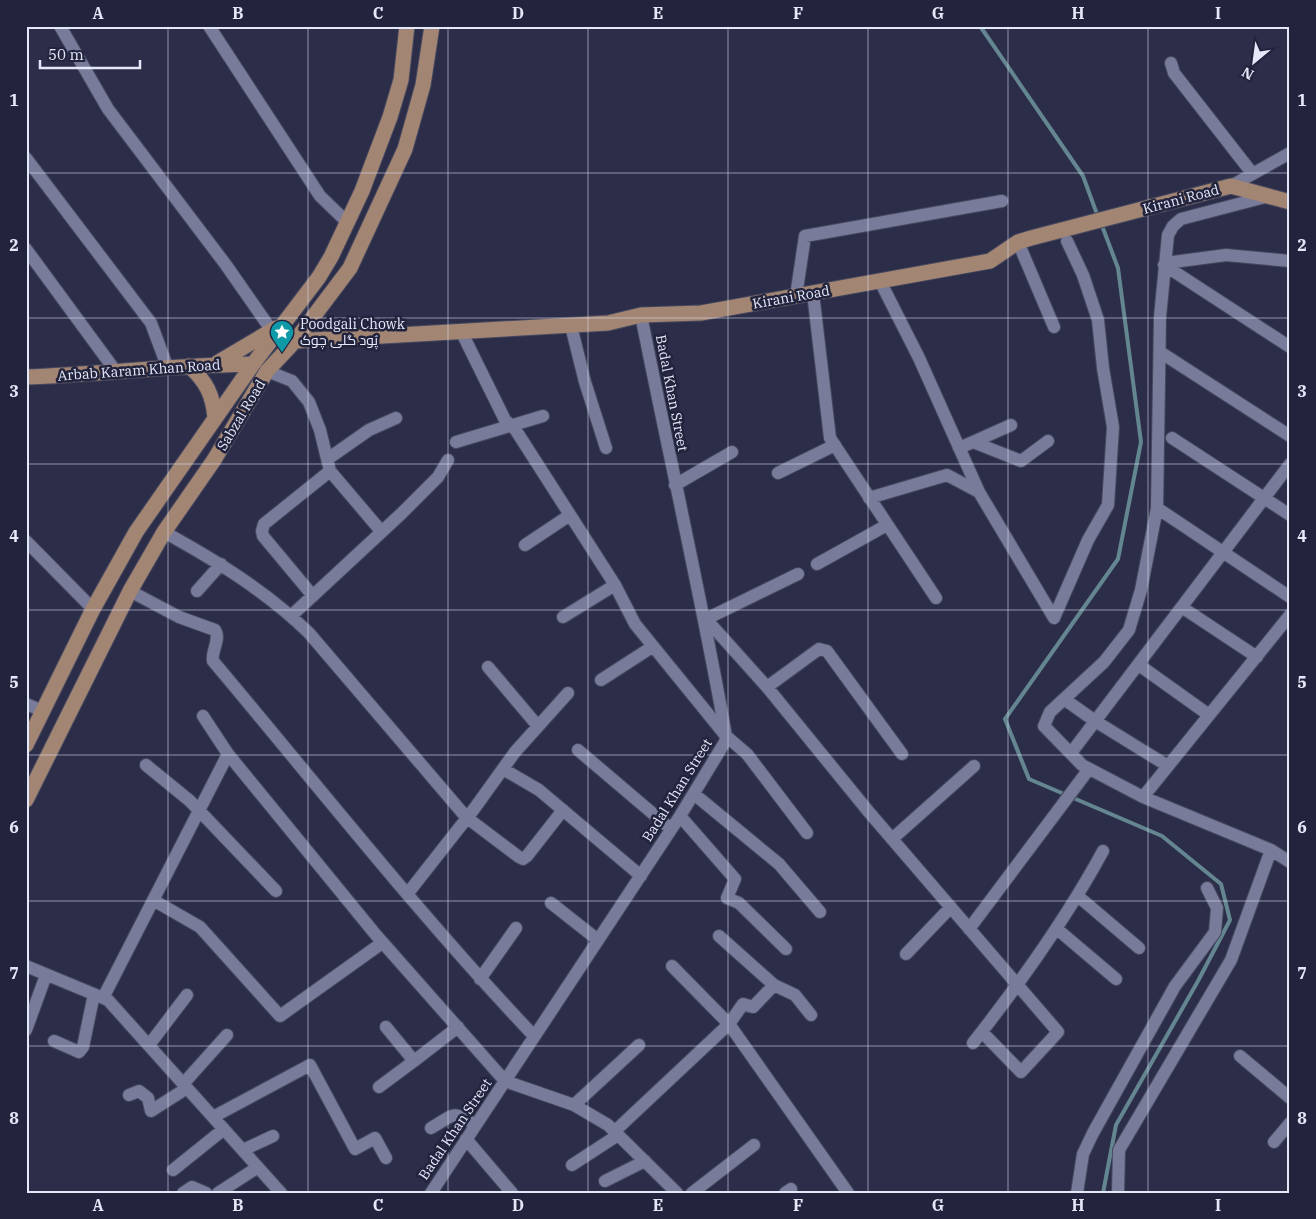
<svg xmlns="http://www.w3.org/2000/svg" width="1316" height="1219" font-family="'IBM Plex Serif',Cairo,serif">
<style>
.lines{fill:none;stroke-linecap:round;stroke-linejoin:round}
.stream{stroke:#648691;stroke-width:4}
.minor-casing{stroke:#47485f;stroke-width:14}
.major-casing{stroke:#47485f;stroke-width:17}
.minor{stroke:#787b9a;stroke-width:12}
.major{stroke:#a28573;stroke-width:15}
.grid{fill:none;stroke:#e5e8f9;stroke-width:1;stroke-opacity:0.55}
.labels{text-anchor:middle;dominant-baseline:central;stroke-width:5;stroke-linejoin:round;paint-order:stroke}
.street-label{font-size:14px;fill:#e5e8f9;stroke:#22243e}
.poi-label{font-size:14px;fill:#e5e8f9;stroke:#22243e;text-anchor:start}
.neatline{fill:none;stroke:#e5e8f9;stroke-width:2}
.grid-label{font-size:16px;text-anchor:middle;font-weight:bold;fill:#e5e8f9}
</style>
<rect width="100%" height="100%" fill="#2c2e49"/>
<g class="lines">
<!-- stream -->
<path class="stream" d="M 980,26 L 1083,176 L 1098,217
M 1101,223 L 1118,268 L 1141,442 L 1118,559 L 1005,719 L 1029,779 L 1162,836 L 1221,884 L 1230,920 L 1198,981 L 1116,1125 L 1103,1193"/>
<!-- minor casing -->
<g class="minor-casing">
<path id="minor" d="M 60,26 L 108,109 L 226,265 L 272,331
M 209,26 L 320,196 L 348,223
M 1171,63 L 1174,73 L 1252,173
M 26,158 L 151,323 L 167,366
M 1231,186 L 1290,153
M 1269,196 L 1181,219 L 1173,226 L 1168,235 L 1160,317 L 1157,508 L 1141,590 L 1129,630 L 1104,662 L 1050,712 L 1044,726 L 1082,765 L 1143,797 L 1271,850 L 1290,862
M 1018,242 L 1054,327
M 26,249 L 117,373
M 1173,262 L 1226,255 L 1290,261
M 1164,265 L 1290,347
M 880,281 L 919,358 L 979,492 L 1054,618 L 1088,540 L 1108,505 L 1113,427 L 1103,368 L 1098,320 L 1083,275 L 1067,241
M 813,293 L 830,438 L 936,598
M 796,296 L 805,236 L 1002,201
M 571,326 L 585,382 L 606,448
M 462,333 L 505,420 L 515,429 L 615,585 L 635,624 L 726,736 L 747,754 L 807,833
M 1160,352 L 1290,436
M 267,371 L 292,381 L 309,402 L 320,430 L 330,471 L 381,531
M 1172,438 L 1290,515
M 456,442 L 543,416
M 973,442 L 1011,425
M 959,448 L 973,442 L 1021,461 L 1048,441
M 329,458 L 369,430 L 396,418
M 778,473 L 835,445
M 675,485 L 732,452
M 869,498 L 947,475 L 979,492
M 1157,508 L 1290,597
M 164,532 C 215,560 266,591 309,633 L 466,817 L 519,857 L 523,859 L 527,856 L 563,810
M 26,541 L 93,609
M 525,545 L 570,515
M 817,564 L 887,525
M 798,574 L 706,619 L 767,687 L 868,811 L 1058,1032 L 1021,1072 L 982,1032
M 130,591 L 179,617 L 215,630 C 221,639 211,651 213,661 C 319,787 421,917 534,1036
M 197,591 L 221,564
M 313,596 L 263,536 L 262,531 L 264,524 L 330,471
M 1183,608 L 1257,657
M 291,616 L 402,513 L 438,477 L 448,460
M 563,617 L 615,585
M 1139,665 L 1209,715
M 488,667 L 537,725
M 601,680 L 652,647
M 767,687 L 819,649 L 827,651 L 902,754
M 1064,699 L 1095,721 L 1168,766
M 26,704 L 43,711
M 203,716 L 228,754 L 376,935 L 505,1081 L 574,1105 L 608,1125 L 677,1193
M 578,750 L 671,829
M 1071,753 L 1290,464
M 146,765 L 190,801 L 276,891
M 503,769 L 539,790 L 641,876
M 694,794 L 779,864 L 820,912
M 1143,797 L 1290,615
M 680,816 L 735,879 L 727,898 L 739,903 L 786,949
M 892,839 L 974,766
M 408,893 L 474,809 L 515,752 L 568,693
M 1079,897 L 1139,948
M 153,900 L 200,927 L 280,1016 L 382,943
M 551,903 L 598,940
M 969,929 L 1089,769
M 1057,929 L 1116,979
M 719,936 L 774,985 L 795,995 L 811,1015
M 906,954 L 951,907
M 26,966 L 108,1000 L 281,1193
M 672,966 L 729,1024 L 848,1193
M 480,979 L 516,928
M 103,998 L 228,754
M 386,1027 L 414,1061 L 458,1027
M 26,1030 L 46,975
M 54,1041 L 79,1052 L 83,1047 L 94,994
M 973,1043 C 1021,982 1066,919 1103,851
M 149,1045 L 187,995
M 1240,1056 L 1290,1098
M 183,1084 L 227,1035
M 379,1087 L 414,1061
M 129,1095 L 139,1091 L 148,1098 L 151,1111 L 187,1088
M 574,1105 L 639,1045
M 213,1117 L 310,1065 L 355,1149 L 375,1138 L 386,1158
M 431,1128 C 454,1115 453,1109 475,1125
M 615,1131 L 729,1024 L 743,1004 L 753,1007 L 774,985
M 466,1139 L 512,1193
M 1274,1142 L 1290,1123
M 243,1150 L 273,1136
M 572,1165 L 618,1135
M 173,1170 L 224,1129
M 605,1181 L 645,1161
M 183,1193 L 192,1187 L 206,1193
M 218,1193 L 258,1167
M 431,1193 L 680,816 L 725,742 L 726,736 C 701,595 669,456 641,315
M 692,1193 L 754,1145
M 785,1193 L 791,1189
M 1077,1193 L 1083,1154 L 1093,1133 L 1175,986 L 1215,932 L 1217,908 L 1207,888
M 1118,1193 L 1119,1150 L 1231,960 L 1271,850"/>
</g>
<!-- major casing -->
<g class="major-casing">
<path id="major" d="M 278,333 L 295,341 L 608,323 L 641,315 L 701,313 L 990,261 L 1018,242 L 1031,238 L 1231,186 L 1290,202
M 217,363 L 276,328
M 189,366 C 206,381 213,395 215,418
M 26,377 C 102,374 177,365 253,364
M 26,745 L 93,609 L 136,532 L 253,364 L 319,277 L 331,257 L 362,191 L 390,117 L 401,80 L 407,26
M 26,800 L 130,591 L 164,532 L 214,460 L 267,371 L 295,341 L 350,268 L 405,149 L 423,85 L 432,26"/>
</g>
<!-- minor -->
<use href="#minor" class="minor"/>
<!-- major -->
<use href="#major" class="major"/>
</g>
<!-- grid -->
<path class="grid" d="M 168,26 L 168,1193M 308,26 L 308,1193M 448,26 L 448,1193M 588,26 L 588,1193M 728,26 L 728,1193M 868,26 L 868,1193M 1008,26 L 1008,1193M 1148,26 L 1148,1193M 26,173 L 1290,173M 26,318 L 1290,318M 26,464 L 1290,464M 26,610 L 1290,610M 26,755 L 1290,755M 26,901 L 1290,901M 26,1046 L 1290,1046"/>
<!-- icons -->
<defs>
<g id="sight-pin" transform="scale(1.25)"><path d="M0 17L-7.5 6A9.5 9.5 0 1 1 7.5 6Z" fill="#0f9aa8" stroke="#22243e"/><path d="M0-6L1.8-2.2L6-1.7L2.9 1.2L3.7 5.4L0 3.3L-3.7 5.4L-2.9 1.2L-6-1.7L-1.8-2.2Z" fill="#fff"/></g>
</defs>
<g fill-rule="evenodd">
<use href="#sight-pin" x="282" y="332"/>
</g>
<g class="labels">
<!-- street labels -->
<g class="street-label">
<text transform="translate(1181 199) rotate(-15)">Kirani Road</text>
<text transform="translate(791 297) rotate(-10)">Kirani Road</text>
<text transform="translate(139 370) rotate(-4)">Arbab Karam Khan Road</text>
<text transform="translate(672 393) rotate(79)">Badal Khan Street</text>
<text transform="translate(241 415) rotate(-59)">Sabzal Road</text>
<text transform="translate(677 790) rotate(-58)">Badal Khan Street</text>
<text transform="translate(455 1129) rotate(-56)">Badal Khan Street</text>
</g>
<!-- poi labels -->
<g class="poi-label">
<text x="300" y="324">Poodgali Chowk<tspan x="300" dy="16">پُود گلی چوک</tspan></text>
</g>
</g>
<!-- border -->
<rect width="1316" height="1219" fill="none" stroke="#22243e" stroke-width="55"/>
<!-- north arrow -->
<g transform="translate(1254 62) rotate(209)" stroke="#22243e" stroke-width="4" paint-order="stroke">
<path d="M0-4L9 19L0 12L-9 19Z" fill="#e5e8f9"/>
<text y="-8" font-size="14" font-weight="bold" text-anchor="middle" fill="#e5e8f9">N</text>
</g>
<!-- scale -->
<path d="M40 60v8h100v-8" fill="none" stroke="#e5e8f9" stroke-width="2.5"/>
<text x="48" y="60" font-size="15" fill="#e5e8f9" stroke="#22243e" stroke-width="4" paint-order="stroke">50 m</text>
<rect x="28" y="28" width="1260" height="1164" class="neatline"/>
<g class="grid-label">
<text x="98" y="19">A</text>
<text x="238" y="19">B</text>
<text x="378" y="19">C</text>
<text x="518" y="19">D</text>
<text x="658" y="19">E</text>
<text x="798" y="19">F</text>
<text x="938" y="19">G</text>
<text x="1078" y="19">H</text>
<text x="1218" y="19">I</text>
<text x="14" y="106">1</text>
<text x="1302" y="106">1</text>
<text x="14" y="251">2</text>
<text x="1302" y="251">2</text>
<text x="14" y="397">3</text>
<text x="1302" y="397">3</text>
<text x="14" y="542">4</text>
<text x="1302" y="542">4</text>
<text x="14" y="688">5</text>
<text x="1302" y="688">5</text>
<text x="14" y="833">6</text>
<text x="1302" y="833">6</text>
<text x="14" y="979">7</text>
<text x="1302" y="979">7</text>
<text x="14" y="1124">8</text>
<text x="1302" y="1124">8</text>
<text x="98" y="1211">A</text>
<text x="238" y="1211">B</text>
<text x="378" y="1211">C</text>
<text x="518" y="1211">D</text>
<text x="658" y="1211">E</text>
<text x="798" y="1211">F</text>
<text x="938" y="1211">G</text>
<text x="1078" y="1211">H</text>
<text x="1218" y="1211">I</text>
</g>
</svg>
